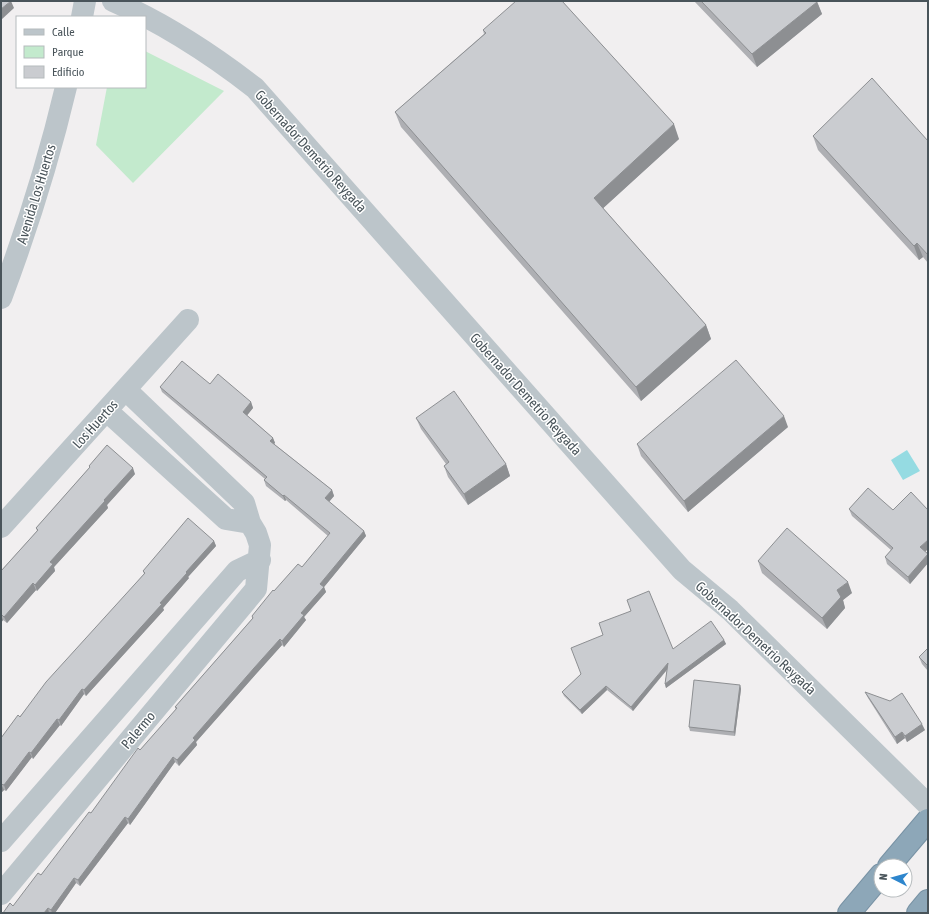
<svg xmlns="http://www.w3.org/2000/svg" width="929" height="914" font-family="'Asap Condensed',sans-serif">
<style>
.green{fill:#c3eacd}
.water{fill:#95dbe2}
.lines{fill:none;stroke-linecap:round;stroke-linejoin:round}
.highway-casing{stroke:#7892a4;stroke-width:24}
.minor{stroke:#bcc5ca;stroke-width:22}
.highway{stroke:#8da7b8;stroke-width:22}
.wall{fill:#aeafb3}
.shaded-wall{fill:#8d8f92}
.building{fill:#caccd0;stroke:#8d8f92}
.labels{text-anchor:middle;dominant-baseline:central;stroke-width:3;stroke-linejoin:round;paint-order:stroke}
.street-label{font-size:14px;fill:#49545a;stroke:#fff}
</style>
<rect width="100%" height="100%" fill="#f1eff0"/>
<!-- green -->
<path class="green" d="M 145,51 L 224,91 L 133,183 L 96,145 L 107,87 L 145,87 Z"/>
<!-- water -->
<path class="water" d="M 907,450 L 920,471 L 903,480 L 891,460 Z"/>
<g class="lines">
<!-- highway casing -->
<g class="highway-casing">
<path id="highway" d="M 889,866 L 928,820
M 849,913 L 881,875
M 918,913 L 928,901"/>
</g>
<!-- minor -->
<path class="minor" d="M 113,1 C 164,23 211,54 255,88 L 682,570 L 730,610 L 928,805
M 82,17 L 85,1
M 1,298 C 27,229 49,159 66,87
M 107,411 L 226,519 L 250,523
M 1,527 L 188,320
M 1,841 L 237,571 L 260,560
M 1,894 L 256,589 L 260,545 L 256,533 L 250,523 L 244,503 L 126,390"/>
<!-- highway -->
<use href="#highway" class="highway"/>
</g>
<!-- wall -->
<path class="wall" d="M 694,1 L 817,1 L 822,14 L 757,67 Z
M 483,30 L 679,139 L 603,208 L 706,325 L 711,339 L 641,401 L 401,127 L 395,112 L 484,34 Z
M 813,136 L 928,141 L 928,263 L 923,257 L 919,260 L 818,150 Z
M 210,384 L 251,402 L 253,408 L 247,415 L 273,438 L 275,443 L 274,444 L 332,490 L 334,496 L 329,502 L 364,531 L 366,536 L 324,587 L 326,592 L 304,617 L 306,620 L 284,647 L 282,645 L 256,674 L 196,742 L 197,745 L 179,766 L 175,762 L 130,825 L 128,823 L 80,886 L 76,883 L 55,913 L 3,913 L 13,906 L 41,875 L 91,813 L 140,750 L 176,710 L 175,707 L 252,619 L 252,616 L 274,591 L 302,567 L 328,536 L 286,500 L 285,501 L 266,486 L 264,480 L 265,479 L 162,392 L 160,387 Z
M 416,418 L 506,464 L 510,476 L 468,505 L 448,477 L 444,466 L 446,464 L 421,429 Z
M 788,427 L 688,512 L 641,456 L 637,444 Z
M 89,466 L 135,474 L 107,505 L 108,508 L 54,567 L 55,571 L 37,591 L 36,590 L 7,623 L 3,620 L 1,623 L 1,571 L 37,531 L 36,528 L 90,467 Z
M 849,509 L 925,552 L 928,554 L 928,563 L 910,584 L 887,564 L 885,557 L 891,550 L 852,516 Z
M 214,541 L 216,546 L 188,577 L 189,578 L 163,608 L 164,610 L 86,696 L 84,694 L 61,726 L 60,725 L 33,759 L 32,757 L 6,791 L 4,790 L 1,793 L 1,738 L 144,574 L 143,571 Z
M 758,561 L 852,593 L 843,600 L 845,608 L 827,629 L 762,573 Z
M 724,640 L 726,644 L 666,688 L 665,684 L 667,670 L 633,711 L 607,690 L 582,714 L 564,696 L 562,692 L 673,649 Z
M 928,648 L 928,671 L 922,664 L 919,657 Z
M 740,685 L 741,689 L 735,736 L 690,731 L 689,727 Z
M 865,692 L 925,730 L 907,742 L 905,738 L 897,744 L 868,698 Z"/>
<!-- shaded-wall -->
<path class="shaded-wall" d="M 11,1 L 14,8 L 1,20 L 1,9 Z
M 817,2 L 822,14 L 757,67 L 752,54 Z
M 674,124 L 679,139 L 599,212 L 594,198 Z
M 917,243 L 923,257 L 919,260 L 914,246 Z
M 706,325 L 711,339 L 641,401 L 636,387 Z
M 251,402 L 253,408 L 245,418 L 243,412 Z
M 784,416 L 788,427 L 688,512 L 684,501 Z
M 273,438 L 275,443 L 272,446 L 270,441 Z
M 506,464 L 510,476 L 468,505 L 464,494 Z
M 133,468 L 135,474 L 107,505 L 108,508 L 54,567 L 55,571 L 37,591 L 35,585 L 50,562 L 104,500 Z
M 332,490 L 334,496 L 327,504 L 325,498 Z
M 284,495 L 286,500 L 285,501 L 283,496 Z
M 364,531 L 366,536 L 324,587 L 326,592 L 304,617 L 306,620 L 284,647 L 282,641 L 320,584 Z
M 928,540 L 928,549 L 923,554 L 920,547 Z
M 214,541 L 216,546 L 188,577 L 189,578 L 163,608 L 164,610 L 86,696 L 84,690 L 160,603 L 186,572 Z
M 928,554 L 928,563 L 910,584 L 908,577 Z
M 848,582 L 852,593 L 843,600 L 845,608 L 827,629 L 822,618 L 837,590 Z
M 33,583 L 36,590 L 7,623 L 4,617 Z
M 1,615 L 3,620 L 1,623 Z
M 280,639 L 282,645 L 256,674 L 196,742 L 197,745 L 179,766 L 177,760 L 193,738 L 254,668 Z
M 724,640 L 726,644 L 666,688 L 665,684 Z
M 668,663 L 669,667 L 633,711 L 631,707 Z
M 740,685 L 741,689 L 735,736 L 734,732 Z
M 606,686 L 607,690 L 582,714 L 580,710 Z
M 82,689 L 84,694 L 61,726 L 59,720 Z
M 57,719 L 60,725 L 33,759 L 31,753 Z
M 922,724 L 925,730 L 907,742 L 905,736 Z
M 902,732 L 905,738 L 897,744 L 895,737 Z
M 29,752 L 32,757 L 6,791 L 4,785 Z
M 173,757 L 175,762 L 130,825 L 128,819 Z
M 1,784 L 4,790 L 1,793 Z
M 125,817 L 128,823 L 80,886 L 78,880 Z
M 74,878 L 76,883 L 55,913 L 52,913 L 51,910 Z
M 48,908 L 49,913 L 44,913 Z"/>
<!-- building -->
<path class="building" d="M 1,1 L 11,1 L 1,9 Z
M 516,1 L 562,1 L 674,124 L 594,198 L 706,325 L 636,387 L 395,112 L 486,33 L 483,30 Z
M 701,1 L 817,1 L 817,2 L 752,54 Z
M 872,78 L 928,141 L 928,255 L 917,243 L 914,246 L 813,136 Z
M 736,360 L 784,416 L 684,501 L 637,444 Z
M 182,361 L 210,384 L 218,374 L 251,402 L 243,412 L 273,438 L 270,441 L 332,490 L 325,498 L 364,531 L 320,584 L 324,587 L 301,613 L 304,615 L 282,641 L 280,639 L 254,668 L 193,738 L 195,740 L 177,760 L 173,757 L 128,819 L 125,817 L 78,880 L 74,878 L 51,910 L 48,908 L 44,913 L 3,913 L 10,903 L 13,906 L 38,873 L 41,875 L 89,812 L 91,813 L 138,748 L 140,750 L 177,708 L 175,707 L 253,618 L 252,616 L 273,590 L 274,591 L 298,564 L 302,567 L 330,533 L 284,495 L 283,496 L 264,480 L 267,477 L 160,387 Z
M 454,391 L 506,464 L 464,494 L 444,466 L 449,462 L 416,418 Z
M 107,445 L 133,468 L 104,500 L 105,501 L 50,562 L 53,564 L 35,585 L 33,583 L 4,617 L 1,614 L 1,571 L 38,530 L 36,528 L 90,467 L 89,466 Z
M 868,488 L 893,510 L 911,492 L 928,510 L 928,540 L 920,547 L 928,554 L 908,577 L 885,557 L 893,548 L 849,509 Z
M 188,518 L 214,541 L 186,572 L 187,573 L 160,603 L 162,604 L 84,690 L 82,689 L 59,720 L 57,719 L 31,753 L 29,752 L 4,785 L 1,784 L 1,738 L 18,715 L 20,717 L 46,682 L 145,573 L 143,571 Z
M 787,528 L 848,582 L 837,590 L 841,597 L 822,618 L 758,561 Z
M 649,591 L 673,649 L 711,621 L 724,640 L 665,684 L 668,663 L 631,707 L 606,686 L 580,710 L 562,692 L 581,674 L 571,648 L 603,635 L 599,623 L 631,611 L 627,600 Z
M 928,648 L 928,666 L 919,657 Z
M 694,680 L 740,685 L 734,732 L 689,727 Z
M 865,692 L 890,701 L 902,693 L 922,724 L 905,736 L 902,732 L 895,737 Z"/>
<g class="labels">
<!-- street labels -->
<g class="street-label">
<text transform="translate(311 151) rotate(48)">Gobernador Demetrio Reygada</text>
<text transform="translate(36 194) rotate(-73)">Avenida Los Huertos</text>
<text transform="translate(526 394) rotate(48)">Gobernador Demetrio Reygada</text>
<text transform="translate(95 424) rotate(-48)">Los Huertos</text>
<text transform="translate(756 638) rotate(43)">Gobernador Demetrio Reygada</text>
<text transform="translate(138 730) rotate(-50)">Palermo</text>
</g>
</g>
<!-- border -->
<rect width="929" height="914" fill="none" stroke="#49545a" stroke-width="4"/>
<!-- legend -->
<rect x="16" y="16" width="130" height="72" fill="#ffffff" stroke="#b6bbbd"/>
<rect x="24" y="29" width="20" height="6" fill="#bcc5ca" stroke="#b6bbbd"/>
<text x="52" y="36" font-size="12" fill="#49545a">Calle</text>
<rect x="24" y="46" width="20" height="12" fill="#c3eacd" stroke="#b6bbbd"/>
<text x="52" y="56" font-size="12" fill="#49545a">Parque</text>
<rect x="24" y="66" width="20" height="12" fill="#caccd0" stroke="#b6bbbd"/>
<text x="52" y="76" font-size="12" fill="#49545a">Edificio</text>
<!-- north arrow -->
<g transform="translate(893 878) rotate(276)"><circle r="19" fill="#ffffff" stroke="#b6bbbd"/>
<path d="M0-3L7 15L0 10L-7 15Z" fill="#2e86cd"/>
<text y="-6" font-size="11" font-weight="bold" text-anchor="middle" fill="#49545a">N</text>
</g>
</svg>
